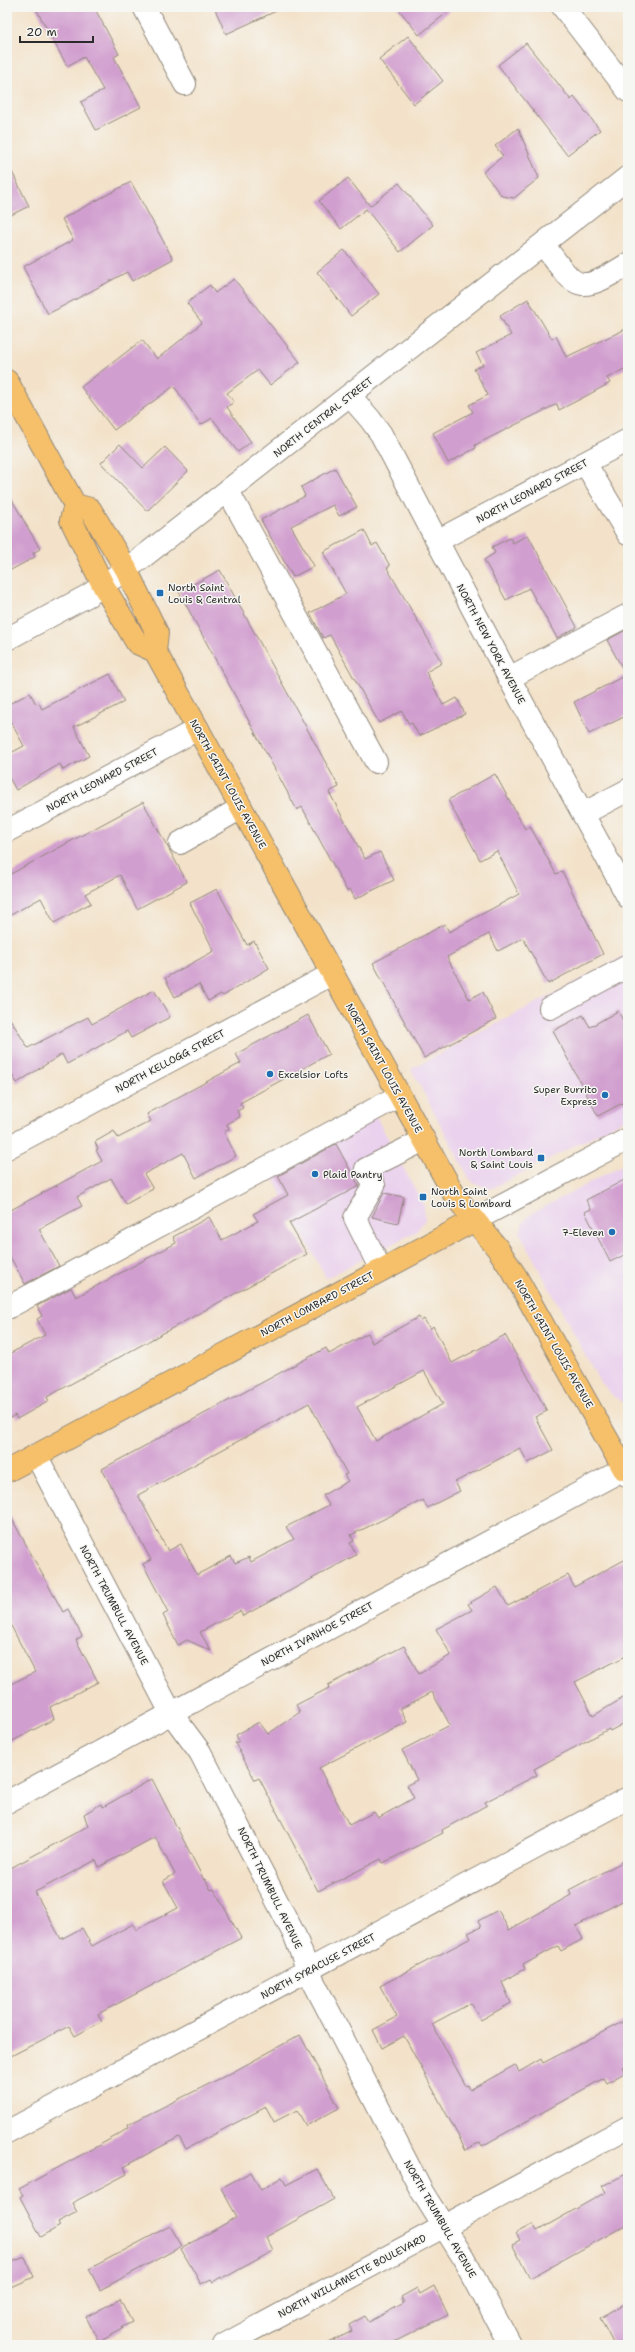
<svg xmlns="http://www.w3.org/2000/svg" width="635" height="2352" font-family="'Shantell Sans',sans-serif">
<style>
.built{fill:#ead1ed}
.building{fill:#d19fcf;fill-rule:evenodd}
.lines{fill:none;stroke-linecap:round;stroke-linejoin:round}
.minor-casing{stroke:#8f867a;stroke-width:24}
.major-casing{stroke:#8f867a;stroke-width:24}
.minor{stroke:#fff;stroke-width:22}
.major{stroke:#f6c06b;stroke-width:22}
.poi-dot{fill:#1f6fb2;stroke:#f6f6f2;stroke-width:1.5}
.labels{text-anchor:middle;dominant-baseline:central;stroke-width:3;stroke-linejoin:round;paint-order:stroke}
.street-label{font-size:10px;fill:#2b2b2b;stroke:#f6f6f2}
.poi-label{font-size:10px;fill:#2b2b2b;stroke:#f6f6f2;text-anchor:start}
</style>
<rect width="100%" height="100%" fill="#f6f6f2"/>
<filter id="ink" filterUnits="userSpaceOnUse"><feTurbulence type="fractalNoise" baseFrequency=".025" numOctaves="2"/><feDisplacementMap in="SourceGraphic" scale="8" xChannelSelector="R" yChannelSelector="G"/><feConvolveMatrix kernelMatrix="1 2 1 2 8 2 1 2 1" color-interpolation-filters="sRGB"/></filter>
<filter id="wash" filterUnits="userSpaceOnUse"><feTurbulence type="fractalNoise" baseFrequency=".012" numOctaves="4" result="noise"/><feDisplacementMap in="SourceGraphic" scale="16" xChannelSelector="R" yChannelSelector="G"/><feGaussianBlur stdDeviation="0.9" result="paint"/><feColorMatrix in="noise" values="0 0 0 0 0 0 0 0 0 0 0 0 0 0 0 0 0 1.4 0 .05"/><feComposite in="paint" operator="in"/></filter>
<g filter="url(#wash)">
<rect width="100%" height="100%" fill="#f3e2c9"/>
<!-- built -->
<path class="built" d="M 628,954 L 628,1118 L 491,1189 L 475,1184 L 469,1178 L 411,1069 Z
M 376,1116 L 424,1206 L 425,1220 L 416,1232 L 326,1278 L 270,1173 Z
M 628,1162 L 628,1405 L 614,1397 L 598,1379 L 520,1233 L 523,1222 L 531,1214 Z"/>
<g id="blocks">
<!-- building -->
<path class="building" d="M 35,7 L 94,7 L 119,54 L 114,57 L 141,107 L 96,130 L 81,102 L 103,90 L 84,57 L 67,66 Z
M 214,7 L 285,7 L 226,34 Z
M 397,7 L 454,7 L 419,35 Z
M 408,36 L 443,81 L 414,104 L 379,59 Z
M 526,43 L 571,100 L 574,97 L 600,130 L 567,155 L 498,65 Z
M 518,128 L 539,178 L 514,198 L 502,196 L 483,172 L 503,156 L 495,146 Z
M 7,162 L 29,206 L 7,217 Z
M 348,178 L 370,206 L 399,183 L 433,225 L 400,252 L 366,209 L 341,229 L 319,201 Z
M 131,182 L 173,259 L 132,281 L 127,272 L 48,314 L 23,267 L 73,240 L 62,219 Z
M 344,250 L 379,294 L 351,316 L 317,272 Z
M 234,279 L 300,362 L 270,385 L 258,370 L 227,393 L 234,402 L 227,407 L 251,442 L 238,452 L 212,418 L 201,425 L 174,386 L 114,430 L 81,387 L 142,340 L 157,359 L 202,323 L 187,303 L 210,285 L 215,293 Z
M 528,299 L 552,339 L 556,336 L 566,357 L 628,328 L 628,367 L 607,378 L 610,383 L 586,396 L 559,410 L 557,404 L 475,445 L 476,448 L 448,463 L 433,433 L 473,412 L 469,405 L 488,395 L 474,369 L 483,365 L 476,353 L 511,335 L 500,316 Z
M 120,444 L 143,468 L 165,447 L 188,471 L 147,511 L 101,463 Z
M 335,468 L 357,507 L 339,516 L 333,505 L 291,526 L 314,566 L 293,577 L 261,520 L 305,496 L 301,487 Z
M 7,491 L 40,549 L 33,553 L 35,557 L 7,572 Z
M 364,530 L 372,546 L 377,543 L 390,566 L 387,568 L 442,663 L 426,672 L 443,705 L 457,698 L 465,714 L 419,736 L 412,723 L 409,724 L 402,711 L 379,723 L 330,635 L 323,638 L 310,613 L 346,594 L 323,552 Z
M 528,535 L 577,627 L 557,638 L 529,588 L 506,600 L 484,560 L 495,553 L 492,547 L 510,538 L 513,543 Z
M 220,570 L 339,787 L 329,792 L 365,859 L 380,852 L 394,880 L 355,899 L 350,889 L 347,891 L 302,807 L 297,810 L 179,592 Z
M 628,629 L 628,715 L 589,734 L 574,702 L 626,675 L 607,640 Z
M 110,674 L 124,702 L 74,727 L 89,756 L 63,770 L 60,764 L 16,790 L 7,774 L 7,755 L 24,746 L 7,715 L 7,705 L 30,693 L 36,704 L 39,703 L 42,709 Z
M 495,774 L 525,829 L 530,826 L 556,874 L 562,871 L 603,954 L 548,984 L 523,938 L 498,951 L 489,934 L 447,957 L 469,999 L 483,992 L 496,1019 L 424,1058 L 373,963 L 445,924 L 449,932 L 519,894 L 497,851 L 480,860 L 448,800 Z
M 143,802 L 187,882 L 137,909 L 120,875 L 85,894 L 91,903 L 54,923 L 41,898 L 7,917 L 7,876 Z
M 217,889 L 247,945 L 254,941 L 269,968 L 223,996 L 221,994 L 208,1001 L 199,984 L 175,997 L 165,978 L 214,951 L 190,903 Z
M 154,990 L 170,1017 L 131,1038 L 127,1031 L 67,1064 L 62,1054 L 17,1083 L 7,1067 L 7,1014 L 28,1048 L 88,1017 L 92,1024 Z
M 618,1011 L 628,1030 L 628,1100 L 598,1116 L 553,1031 L 583,1015 L 590,1027 Z
M 308,1015 L 329,1054 L 240,1103 L 243,1108 L 237,1111 L 240,1117 L 227,1124 L 229,1129 L 224,1132 L 236,1156 L 196,1178 L 183,1153 L 144,1174 L 153,1189 L 126,1204 L 111,1178 L 77,1197 L 82,1206 L 39,1229 L 59,1266 L 25,1284 L 7,1251 L 7,1212 L 102,1161 L 96,1150 L 98,1149 L 95,1142 L 114,1131 L 118,1138 L 151,1121 L 147,1114 L 241,1063 L 236,1054 Z
M 336,1144 L 359,1186 L 289,1223 L 307,1254 L 47,1397 L 49,1401 L 17,1419 L 15,1415 L 7,1420 L 7,1355 L 45,1335 L 37,1319 L 42,1316 L 37,1306 L 71,1288 L 76,1297 L 176,1243 L 173,1237 L 209,1217 L 222,1240 L 258,1221 L 253,1214 L 288,1195 L 278,1176 Z
M 628,1178 L 628,1253 L 610,1262 L 585,1212 L 591,1209 L 586,1200 Z
M 384,1193 L 404,1197 L 398,1223 L 372,1217 Z
M 419,1317 L 421,1321 L 424,1319 L 430,1329 L 433,1326 L 452,1363 L 505,1335 L 547,1411 L 535,1417 L 553,1450 L 528,1463 L 520,1448 L 455,1482 L 460,1491 L 427,1508 L 423,1500 L 351,1535 L 354,1541 L 350,1543 L 356,1555 L 243,1616 L 240,1611 L 200,1632 L 211,1651 L 187,1640 L 178,1645 L 163,1615 L 168,1612 L 143,1564 L 151,1560 L 102,1469 L 326,1348 L 329,1354 L 368,1333 L 372,1343 ZM 424,1371 L 443,1404 L 376,1441 L 357,1407 ZM 309,1403 L 347,1474 L 344,1475 L 348,1481 L 323,1495 L 329,1505 L 286,1527 L 294,1539 L 251,1562 L 249,1557 L 235,1563 L 231,1556 L 197,1575 L 181,1544 L 168,1551 L 138,1495 Z
M 7,1510 L 63,1612 L 68,1609 L 82,1636 L 76,1640 L 98,1682 L 50,1707 L 54,1719 L 7,1744 L 7,1686 L 35,1672 L 7,1618 Z
M 628,1558 L 628,1655 L 575,1682 L 593,1716 L 628,1695 L 628,1721 L 610,1731 L 609,1729 L 534,1769 L 537,1775 L 485,1802 L 487,1805 L 442,1830 L 443,1833 L 383,1863 L 381,1859 L 318,1891 L 259,1778 L 255,1780 L 235,1743 L 239,1741 L 236,1735 L 259,1722 L 268,1734 L 300,1712 L 296,1705 L 329,1688 L 328,1685 L 404,1646 L 419,1674 L 451,1655 L 436,1629 L 472,1610 L 468,1604 L 497,1587 L 508,1606 L 568,1575 L 574,1587 ZM 432,1692 L 450,1725 L 402,1750 L 417,1780 L 407,1785 L 414,1798 L 378,1818 L 374,1812 L 349,1825 L 319,1768 L 407,1722 L 400,1709 Z
M 152,1779 L 204,1880 L 205,1879 L 211,1890 L 214,1889 L 241,1938 L 98,2014 L 102,2021 L 75,2036 L 69,2026 L 7,2058 L 7,1870 L 88,1826 L 84,1814 L 101,1804 L 103,1807 ZM 155,1837 L 175,1874 L 163,1881 L 178,1908 L 136,1930 L 133,1924 L 92,1946 L 82,1928 L 61,1939 L 35,1892 L 96,1860 L 99,1867 Z
M 628,1859 L 628,1898 L 576,1926 L 583,1939 L 561,1951 L 558,1946 L 523,1965 L 525,1969 L 502,1982 L 511,2003 L 481,2020 L 471,2003 L 432,2024 L 466,2086 L 468,2085 L 470,2090 L 515,2065 L 519,2072 L 541,2059 L 543,2063 L 628,2019 L 628,2065 L 623,2067 L 626,2072 L 607,2083 L 604,2078 L 482,2146 L 480,2142 L 466,2150 L 404,2036 L 382,2048 L 373,2030 L 397,2017 L 380,1986 L 471,1938 L 468,1933 L 481,1927 L 478,1921 L 498,1910 L 509,1930 L 571,1895 L 569,1890 Z
M 300,2035 L 339,2108 L 306,2126 L 297,2110 L 274,2122 L 266,2107 L 186,2149 L 179,2137 L 123,2167 L 127,2174 L 72,2203 L 77,2212 L 58,2222 L 60,2226 L 41,2237 L 20,2197 L 23,2195 L 19,2189 L 116,2136 L 128,2128 L 127,2125 L 231,2073 Z
M 317,2169 L 334,2199 L 266,2237 L 273,2251 L 222,2279 L 221,2277 L 213,2282 L 211,2279 L 201,2284 L 181,2249 L 237,2217 L 221,2188 L 251,2172 L 261,2190 L 282,2177 L 286,2185 Z
M 628,2173 L 628,2224 L 530,2278 L 512,2244 L 520,2240 L 516,2233 L 533,2224 L 537,2231 L 553,2222 L 606,2192 L 602,2186 Z
M 170,2226 L 182,2246 L 100,2290 L 89,2269 Z
M 25,2257 L 34,2277 L 7,2289 L 7,2264 Z
M 434,2286 L 448,2315 L 388,2345 L 325,2345 L 352,2331 L 349,2325 L 365,2316 L 369,2322 L 404,2303 L 401,2297 L 417,2288 L 420,2294 Z
M 120,2299 L 132,2322 L 122,2327 L 123,2329 L 99,2342 L 86,2317 Z
M 628,2302 L 628,2345 L 614,2345 L 600,2318 Z"/>
</g>
</g>
<g filter="url(#ink)">
<use href="#blocks" fill-opacity="0" stroke="#8f867a" stroke-width="1"/>
<g class="lines">
<!-- minor casing -->
<g class="minor-casing">
<path id="minor" d="M 144,7 L 185,84
M 563,7 L 628,91
M 543,244 C 577,290 577,296 628,264
M 350,396 L 370,419 L 381,434 L 509,678 L 628,897
M 585,463 L 628,534
M 228,491 L 376,762
M 437,541 L 628,440
M 7,639 L 89,595 L 139,560 L 628,177
M 509,678 L 628,615
M 583,814 L 628,790
M 7,831 L 198,729
M 180,843 L 241,808
M 550,1008 L 628,966
M 7,1148 L 332,974
M 475,1220 L 628,1139
M 381,1270 L 355,1218 L 374,1185 L 366,1169 L 424,1140
M 7,1308 L 399,1096
M 36,1455 L 171,1713 L 200,1752 L 295,1936 L 308,1971 L 421,2190 L 463,2257 L 510,2345
M 7,1802 L 624,1469 L 628,1476
M 7,2132 L 628,1798
M 224,2345 L 628,2127"/>
</g>
<!-- major casing -->
<g class="major-casing">
<path id="major" d="M 7,381 L 75,505 L 71,520 L 103,585 L 137,643 L 155,651
M 75,505 L 90,509 L 126,569 L 157,633 L 155,651 L 455,1196 L 498,1249 L 515,1275 L 624,1469 L 628,1467
M 7,1471 L 475,1220"/>
</g>
<!-- minor -->
<use href="#minor" class="minor"/>
<!-- major -->
<use href="#major" class="major"/>
</g>
</g>
<!-- markers -->
<g class="poi-dot">
<rect x="156" y="589" width="8" height="8" rx="2"/>
<circle cx="270" cy="1074" r="4"/>
<circle cx="605" cy="1095" r="4"/>
<rect x="537" y="1154" width="8" height="8" rx="2"/>
<circle cx="315" cy="1174" r="4"/>
<rect x="419" y="1193" width="8" height="8" rx="2"/>
<circle cx="612" cy="1232" r="4"/>
</g>
<g class="labels">
<!-- street labels -->
<g class="street-label">
<text transform="translate(323 417) rotate(-38)">NORTH CENTRAL STREET</text>
<text transform="translate(532 491) rotate(-28)">NORTH LEONARD STREET</text>
<text transform="translate(491 644) rotate(62)">NORTH NEW YORK AVENUE</text>
<text transform="translate(102 780) rotate(-28)">NORTH LEONARD STREET</text>
<text transform="translate(228 784) rotate(61)">NORTH SAINT LOUIS AVENUE</text>
<text transform="translate(170 1061) rotate(-28)">NORTH KELLOGG STREET</text>
<text transform="translate(384 1068) rotate(61)">NORTH SAINT LOUIS AVENUE</text>
<text transform="translate(317 1304) rotate(-28)">NORTH LOMBARD STREET</text>
<text transform="translate(554 1344) rotate(60)">NORTH SAINT LOUIS AVENUE</text>
<text transform="translate(114 1605) rotate(62)">NORTH TRUMBULL AVENUE</text>
<text transform="translate(317 1634) rotate(-28)">NORTH IVANHOE STREET</text>
<text transform="translate(270 1888) rotate(64)">NORTH TRUMBULL AVENUE</text>
<text transform="translate(318 1966) rotate(-28)">NORTH SYRACUSE STREET</text>
<text transform="translate(440 2219) rotate(60)">NORTH TRUMBULL AVENUE</text>
<text transform="translate(352 2276) rotate(-28)">NORTH WILLAMETTE BOULEVARD</text>
</g>
<!-- poi labels -->
<g class="poi-label">
<text x="168" y="587">North Saint<tspan x="168" dy="12">Louis &amp; Central</tspan></text>
<text x="278" y="1074">Excelsior Lofts</text>
<text x="597" y="1089" text-anchor="end">Super Burrito<tspan x="597" dy="12">Express</tspan></text>
<text x="533" y="1152" text-anchor="end">North Lombard<tspan x="533" dy="12">&amp; Saint Louis</tspan></text>
<text x="323" y="1174">Plaid Pantry</text>
<text x="431" y="1191">North Saint<tspan x="431" dy="12">Louis &amp; Lombard</tspan></text>
<text x="604" y="1232" text-anchor="end">7-Eleven</text>
</g>
</g>
<!-- margin -->
<rect width="635" height="2352" fill="none" stroke="#f6f6f2" stroke-width="24"/>
<!-- scale -->
<path d="M20 36v6h73v-6" fill="none" stroke="#2b2b2b" stroke-width="2"/>
<text x="26" y="36" font-size="12" fill="#2b2b2b" stroke="#f6f6f2" stroke-width="3" paint-order="stroke">20 m</text>
</svg>
